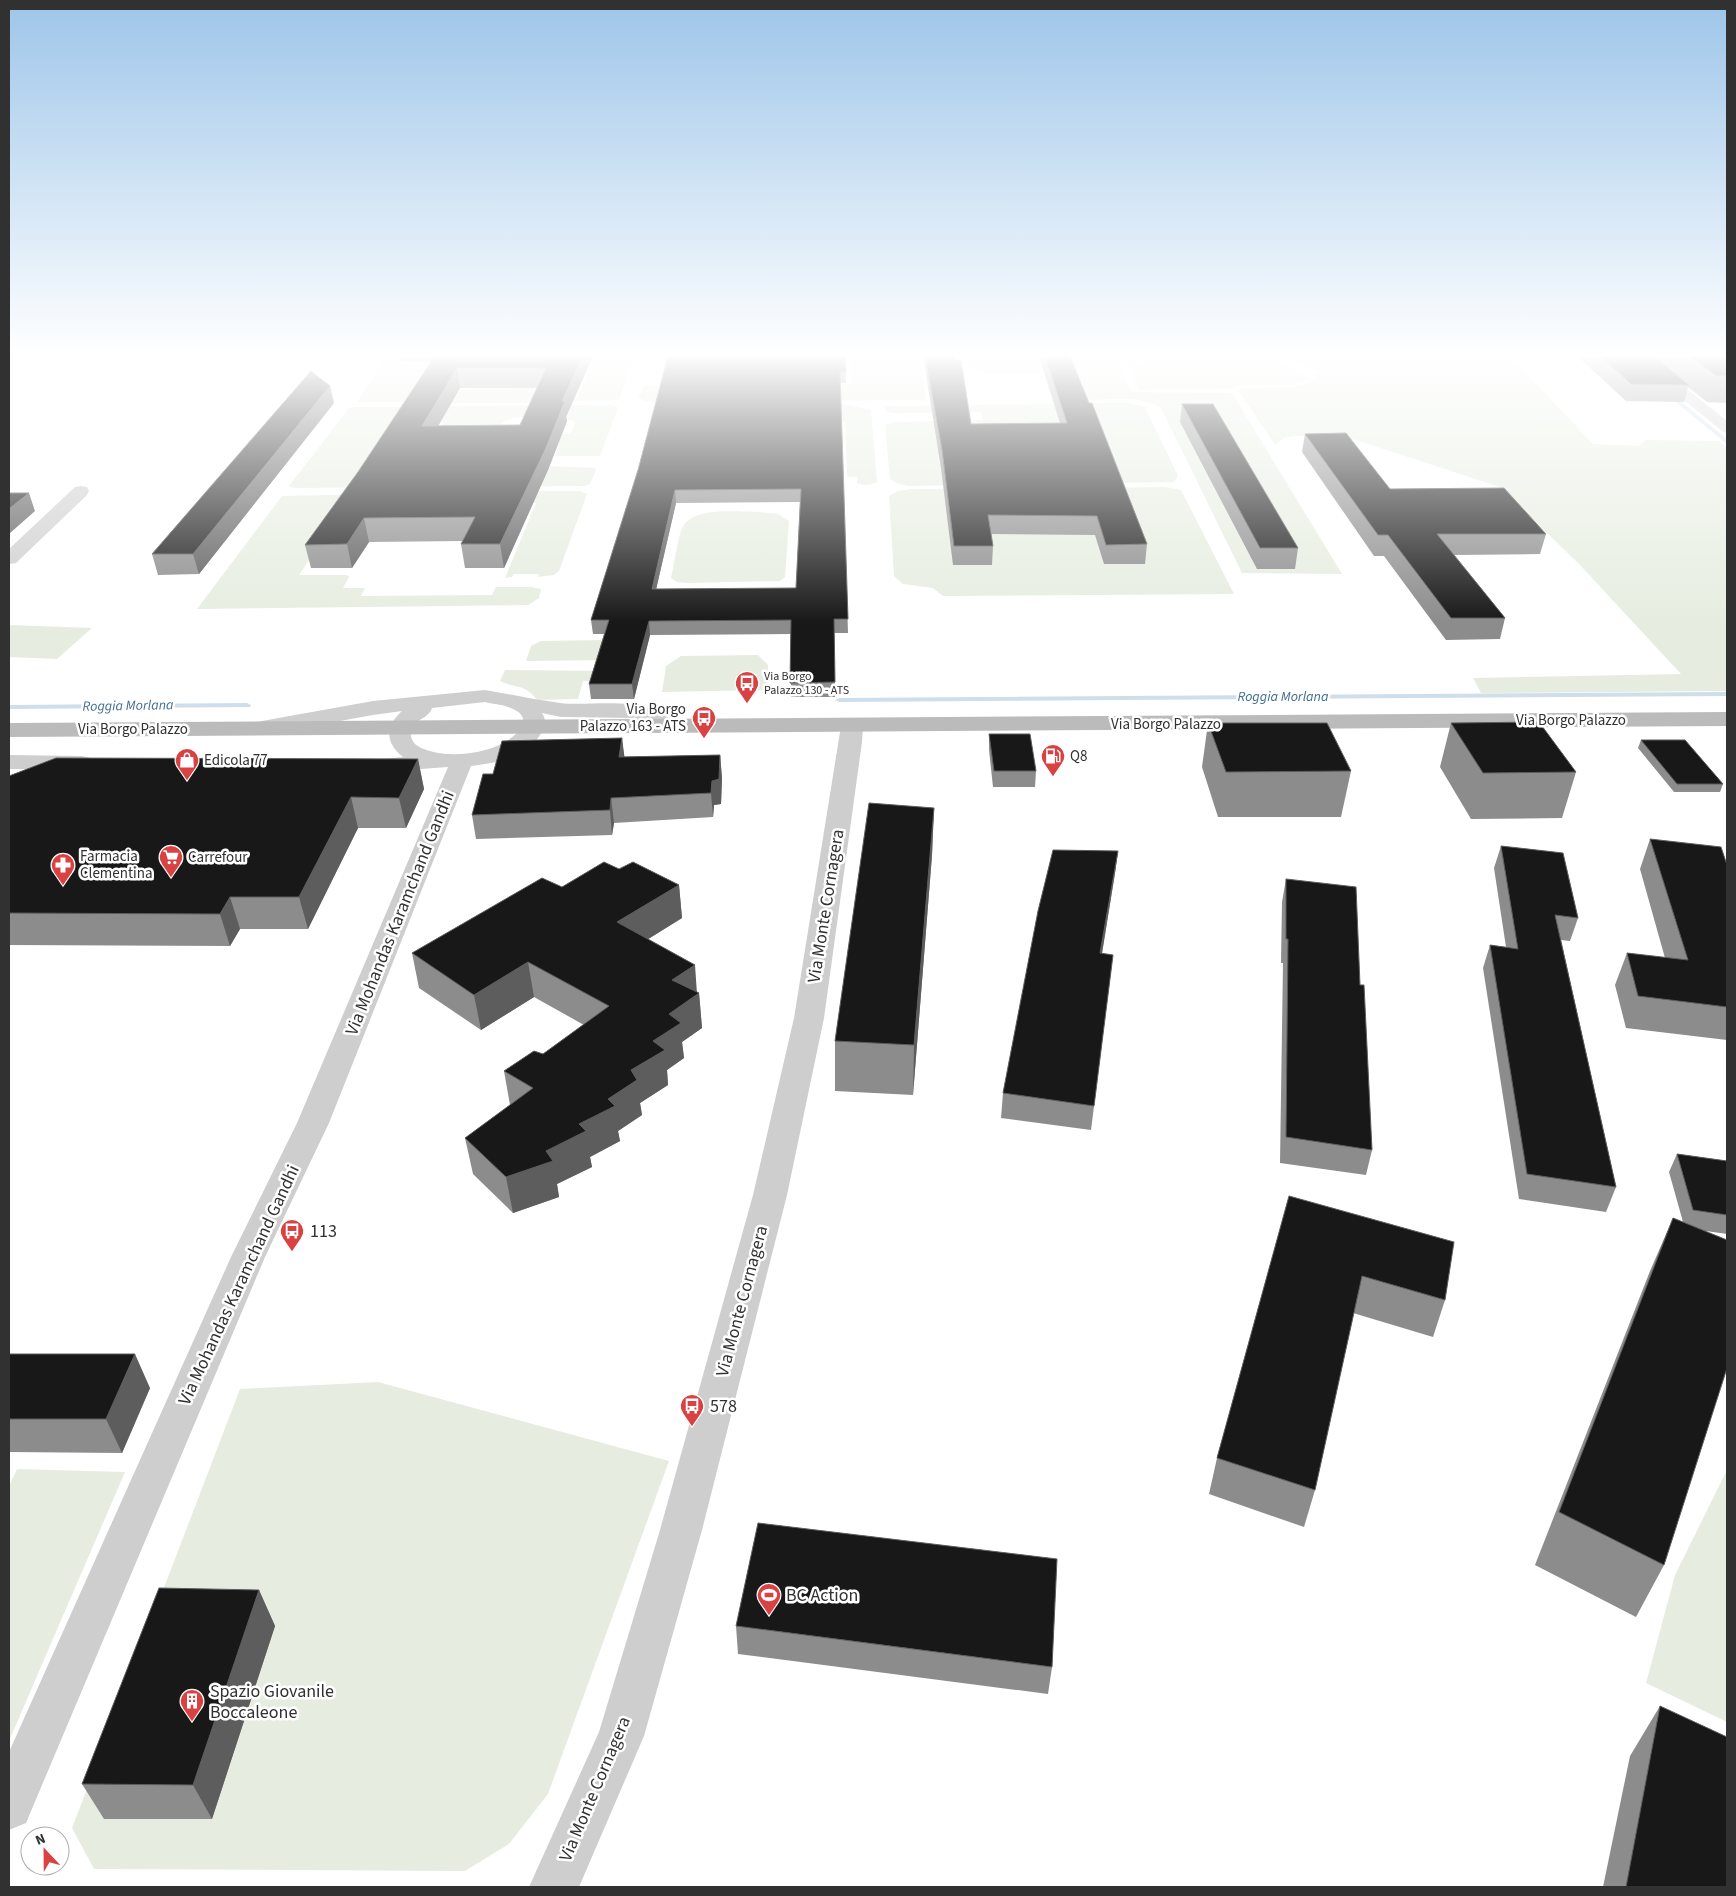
<svg xmlns="http://www.w3.org/2000/svg" width="1736" height="1896" font-family="'Source Sans 3',sans-serif">
<style>
.green{fill:#e6ede0}
.lines{fill:none;stroke-linecap:round;stroke-linejoin:round}
.stream{fill:#cedeeb;fill-rule:evenodd}
.street{fill:#cecece;fill-rule:evenodd}
.secondary{fill:#bbb;fill-rule:evenodd}
.wall{fill:#8c8c8c;fill-rule:evenodd}
.shaded-wall{fill:#5d5d5d}
.building{fill:#181818;stroke:#5d5d5d;fill-rule:evenodd}
.labels{text-anchor:middle;dominant-baseline:central;stroke-width:5;stroke-linejoin:round;paint-order:stroke}
.far-poi-label{font-size:12px;fill:#313131;stroke:#fff;text-anchor:start}
.far-water-label{font-size:14px;font-style:italic;fill:#436d8f;stroke:#fff}
.poi-label{font-size:15px;fill:#313131;stroke:#fff;text-anchor:start}
.street-label{font-size:15px;fill:#313131;stroke:#fff}
.near-street-label{font-size:18px;fill:#313131;stroke:#fff}
.near-poi-label{font-size:18px;fill:#313131;stroke:#fff;text-anchor:start}
</style>
<rect width="100%" height="100%" fill="#fff"/>
<!-- green -->
<path class="green" d="M 387,356 L 402,356 L 399,361 L 446,361 L 418,402 L 357,402 Z
M 595,356 L 635,356 L 619,400 L 576,401 Z
M 849,356 L 1117,356 L 1131,392 L 1232,393 L 1342,574 L 1242,573 L 1161,408 C 1141,395 1111,400 1088,400 L 1069,357 L 1037,357 L 1040,373 L 977,373 L 972,363 L 954,364 L 953,358 L 920,358 L 926,400 L 647,402 L 638,398 L 644,386 L 851,384 Z
M 1122,356 L 1139,356 L 1141,359 L 1138,363 L 1140,363 L 1144,359 L 1142,356 L 1266,356 L 1303,371 L 1310,380 L 1293,385 L 1243,385 L 1228,389 L 1139,390 L 1128,362 L 1124,362 Z
M 1278,356 L 1510,356 L 1593,444 L 1639,446 L 1645,440 L 1719,441 L 1727,448 L 1727,691 L 1481,693 L 1473,678 L 1681,674 L 1580,565 L 1500,487 L 1356,440 L 1327,435 L 1294,436 L 1284,438 L 1275,445 L 1238,390 C 1261,384 1306,395 1319,373 L 1323,373 Z
M 547,388 L 540,403 L 451,403 L 460,389 Z
M 1130,403 L 1145,407 L 1178,476 L 1174,482 L 908,486 L 897,483 L 890,479 L 885,425 L 893,422 L 983,420 L 980,412 L 892,413 L 885,411 L 884,406 Z
M 610,405 L 616,406 L 618,408 L 600,456 L 555,456 L 562,434 L 571,434 L 575,422 C 562,416 511,413 501,424 C 496,430 494,439 490,446 L 430,446 L 443,422 L 406,422 L 362,476 L 546,474 L 550,466 L 594,468 L 596,470 L 590,484 L 585,486 L 293,488 L 289,486 L 350,407 Z
M 848,405 L 871,410 L 877,482 C 872,485 863,486 857,483 L 857,477 L 847,477 L 845,421 L 802,422 L 702,408 Z
M 1165,487 L 1181,490 L 1234,594 L 943,596 L 933,588 L 903,584 L 894,576 L 889,496 L 898,491 L 911,489 Z
M 377,491 L 579,491 L 587,494 L 559,571 L 554,575 L 538,577 L 539,574 L 514,574 L 512,577 L 505,578 L 536,503 L 347,504 L 299,575 L 347,575 L 349,577 L 343,588 L 365,588 L 361,596 L 492,595 L 496,587 L 531,587 L 541,589 L 539,598 L 528,605 L 197,609 L 282,496 L 375,494 Z
M 759,512 L 778,514 L 789,521 L 785,577 L 780,581 L 686,583 L 677,582 L 671,578 C 674,567 678,532 684,525 C 696,507 739,512 759,512 Z
M 9,625 L 92,628 L 57,659 L 9,657 Z
M 604,640 L 608,660 L 526,661 L 531,646 L 541,641 Z
M 758,655 L 768,665 L 767,690 L 662,692 L 666,666 L 681,656 Z
M 505,670 L 611,671 L 609,681 L 583,681 L 578,699 L 537,700 C 525,683 516,689 500,681 Z
M 378,1382 L 669,1461 L 548,1794 L 509,1844 L 465,1871 L 94,1869 L 72,1828 L 240,1389 Z
M 17,1469 L 125,1472 L 9,1741 L 9,1486 Z
M 1727,1470 L 1727,1722 L 1646,1683 L 1675,1575 Z"/>
<g class="lines">
<!-- stream -->
<path class="stream" d="M 1668,394 L 1672,394 L 1727,439 L 1727,444 L 1668,396 Z
M 1727,692 L 1727,696 L 839,702 L 835,700 L 839,698 Z
M 247,703 L 251,705 L 250,707 L 9,709 L 9,705 Z"/>
<!-- street -->
<path class="street" d="M 1630,356 L 1646,356 L 1727,421 L 1727,433 L 1722,431 Z
M 81,486 L 87,487 L 89,491 L 87,495 L 16,563 L 9,564 L 9,549 L 75,487 Z
M 485,690 C 510,694 535,700 560,703 C 595,707 653,693 676,726 L 673,731 C 656,735 648,721 633,718 L 561,717 L 542,713 C 547,721 545,727 540,735 C 526,757 497,763 471,766 L 329,1123 L 265,1257 L 26,1823 L 9,1830 L 9,1752 L 231,1257 L 297,1123 L 448,767 L 380,772 L 372,770 L 368,765 L 372,760 L 403,757 C 385,743 385,726 402,711 L 373,715 L 262,735 L 254,733 L 251,728 L 254,723 L 262,721 L 373,701 ZM 485,702 C 492,704 501,704 508,707 C 542,718 511,742 492,748 C 472,755 443,757 424,749 C 418,747 412,743 411,736 C 408,720 429,720 432,708 Z
M 852,719 L 860,721 L 863,726 L 862,742 L 824,1018 L 787,1195 L 702,1530 L 644,1736 L 579,1887 L 529,1887 L 599,1732 L 660,1530 L 753,1195 L 794,1018 L 841,726 L 844,721 Z
M 9,755 L 82,756 L 90,758 L 94,763 L 90,768 L 82,770 L 9,769 Z"/>
<!-- secondary -->
<path class="secondary" d="M 1727,712 L 1727,726 L 9,737 L 9,723 Z"/>
</g>
<!-- wall -->
<path class="wall" d="M 400,356 L 593,356 L 566,417 L 567,421 L 548,470 L 504,568 L 465,568 L 461,544 L 463,541 L 369,542 L 352,568 L 311,568 L 305,545 L 358,472 L 432,361 L 401,361 ZM 460,388 L 537,388 L 520,425 L 438,426 Z
M 845,356 L 846,383 L 840,383 L 848,633 L 834,633 L 835,697 L 791,697 L 791,634 L 650,635 L 634,699 L 591,699 L 589,684 L 604,634 L 593,634 L 591,620 L 638,470 ZM 800,502 L 796,588 L 656,589 L 676,503 Z
M 923,356 L 925,356 L 971,424 L 1060,423 L 1039,356 L 1070,356 L 1147,544 L 1145,564 L 1104,564 L 1095,535 L 991,534 L 993,546 L 992,565 L 953,565 L 941,468 Z
M 1577,356 L 1727,356 L 1727,403 L 1707,402 L 1688,387 L 1684,402 L 1626,401 Z
M 334,403 L 199,574 L 158,575 L 152,554 Z
M 1182,404 L 1298,548 L 1295,569 L 1257,569 L 1180,422 Z
M 1305,434 L 1390,489 L 1546,534 L 1540,554 L 1454,555 L 1505,618 L 1500,639 L 1446,640 L 1384,556 L 1374,556 L 1302,452 Z
M 1208,723 L 1351,771 L 1341,817 L 1218,817 L 1202,767 Z
M 1451,723 L 1576,772 L 1562,818 L 1471,819 L 1440,767 Z
M 989,734 L 1036,771 L 1035,787 L 993,787 L 989,750 Z
M 622,738 L 624,757 L 720,755 L 722,778 L 721,804 L 714,805 L 713,817 L 614,823 L 612,835 L 476,839 L 472,815 L 493,774 Z
M 1641,740 L 1723,784 L 1720,792 L 1674,792 L 1638,748 Z
M 418,759 L 424,789 L 406,828 L 358,828 L 308,929 L 240,929 L 230,946 L 9,945 L 9,776 Z
M 934,808 L 932,855 L 913,1095 L 835,1091 L 835,1041 Z
M 1650,839 L 1727,865 L 1727,1040 L 1626,1028 L 1615,985 L 1627,953 L 1665,958 L 1640,869 Z
M 1501,846 L 1578,918 L 1570,941 L 1561,940 L 1616,1187 L 1606,1212 L 1519,1199 L 1483,968 L 1490,945 L 1506,947 L 1494,868 Z
M 1118,851 L 1115,873 L 1102,954 L 1113,955 L 1091,1130 L 1001,1118 L 1003,1093 Z
M 619,869 L 679,885 L 682,918 L 648,939 L 697,992 L 699,993 L 702,1028 L 682,1042 L 684,1058 L 667,1070 L 668,1085 L 640,1103 L 642,1115 L 618,1131 L 620,1141 L 590,1157 L 592,1167 L 557,1184 L 559,1197 L 513,1213 L 473,1174 L 465,1138 L 510,1105 L 504,1071 L 543,1054 L 584,1025 L 534,997 L 481,1030 L 419,988 L 412,953 L 562,887 Z
M 1286,879 L 1360,985 L 1372,1150 L 1366,1175 L 1280,1163 L 1283,963 L 1281,963 L 1282,902 Z
M 1677,1154 L 1727,1161 L 1727,1234 L 1706,1231 L 1664,1565 L 1636,1617 L 1535,1565 L 1650,1271 L 1673,1218 L 1683,1222 L 1669,1172 Z
M 1289,1196 L 1445,1300 L 1433,1337 L 1353,1313 L 1315,1490 L 1304,1527 L 1209,1494 L 1217,1458 Z
M 9,1354 L 150,1388 L 122,1453 L 9,1452 Z
M 259,1590 L 275,1626 L 212,1819 L 104,1819 L 82,1784 Z
M 736,1626 L 1052,1667 L 1048,1694 L 738,1654 Z
M 1660,1706 L 1727,1887 L 1603,1887 L 1630,1756 Z"/>
<!-- shaded-wall -->
<path class="shaded-wall" d="M 583,356 L 593,356 L 566,417 L 567,421 L 548,470 L 504,568 L 500,544 L 562,401 Z
M 457,368 L 460,388 L 426,447 L 422,426 Z
M 330,386 L 334,403 L 199,574 L 193,554 Z
M 675,490 L 676,503 L 653,603 L 652,589 Z
M 29,493 L 35,511 L 9,534 L 9,509 Z
M 364,518 L 369,542 L 352,568 L 347,544 Z
M 649,621 L 650,635 L 634,699 L 632,684 Z
M 622,738 L 625,761 L 619,757 Z
M 720,755 L 722,778 L 721,804 L 714,805 L 713,817 L 711,793 L 712,781 Z
M 418,759 L 424,789 L 406,828 L 399,798 Z
M 351,797 L 358,828 L 308,929 L 299,897 Z
M 611,798 L 614,823 L 612,835 L 610,810 Z
M 934,808 L 932,855 L 913,1095 L 914,1045 Z
M 1118,851 L 1115,873 L 1098,977 L 1100,953 Z
M 679,885 L 682,918 L 621,956 L 617,922 Z
M 230,897 L 240,929 L 230,946 L 220,914 Z
M 528,962 L 534,997 L 481,1030 L 474,995 Z
M 695,965 L 697,994 L 699,993 L 702,1028 L 682,1042 L 684,1058 L 667,1070 L 668,1085 L 640,1103 L 642,1115 L 618,1131 L 620,1141 L 590,1157 L 592,1167 L 557,1184 L 559,1197 L 513,1213 L 506,1177 L 546,1151 L 608,1099 L 653,1041 L 669,1014 L 672,980 Z
M 135,1354 L 150,1388 L 122,1453 L 106,1419 Z
M 259,1590 L 275,1626 L 212,1819 L 193,1785 Z"/>
<!-- building -->
<path class="building" d="M 435,356 L 583,356 L 562,401 L 565,401 L 546,448 L 500,544 L 461,544 L 475,517 L 364,518 L 347,544 L 305,545 L 358,472 ZM 457,368 L 546,368 L 520,425 L 422,426 Z
M 668,356 L 845,356 L 846,372 L 840,372 L 848,619 L 834,619 L 835,682 L 790,683 L 791,620 L 649,621 L 632,684 L 589,684 L 609,620 L 591,620 L 638,470 ZM 801,489 L 796,588 L 652,589 L 675,490 Z
M 925,356 L 954,356 L 954,360 L 961,360 L 971,424 L 1067,423 L 1045,356 L 1070,356 L 1089,403 L 1092,403 L 1147,544 L 1106,545 L 1097,516 L 988,515 L 993,546 L 954,546 L 942,450 Z
M 1600,356 L 1654,356 L 1689,385 L 1631,384 Z
M 1690,356 L 1727,356 L 1727,376 L 1715,375 Z
M 311,371 L 330,386 L 193,554 L 152,554 Z
M 1182,404 L 1213,404 L 1298,548 L 1260,548 Z
M 1346,433 L 1390,489 L 1504,488 L 1546,534 L 1437,534 L 1505,618 L 1451,618 L 1388,535 L 1378,535 L 1305,434 Z
M 9,493 L 29,493 L 9,509 Z
M 1539,722 L 1576,772 L 1483,773 L 1451,723 Z
M 1208,723 L 1327,723 L 1351,771 L 1226,772 Z
M 989,734 L 1030,734 L 1036,771 L 994,771 Z
M 622,738 L 619,757 L 720,755 L 719,779 L 712,781 L 711,793 L 611,798 L 610,810 L 472,815 L 483,774 L 493,774 L 502,741 Z
M 1641,740 L 1685,740 L 1723,784 L 1677,784 Z
M 56,758 L 418,759 L 399,798 L 351,797 L 299,897 L 230,897 L 220,914 L 9,913 L 9,776 Z
M 869,803 L 934,808 L 914,1045 L 835,1041 Z
M 1650,839 L 1721,847 L 1727,865 L 1727,1007 L 1638,996 L 1627,953 L 1688,960 Z
M 1501,846 L 1563,853 L 1578,918 L 1555,915 L 1616,1187 L 1527,1174 L 1490,945 L 1518,949 Z
M 1053,850 L 1118,851 L 1100,953 L 1113,955 L 1094,1106 L 1003,1093 L 1038,911 Z
M 604,862 L 619,869 L 633,862 L 679,885 L 617,922 L 695,965 L 672,980 L 699,993 L 669,1014 L 681,1023 L 653,1041 L 665,1050 L 631,1070 L 637,1080 L 608,1099 L 615,1106 L 579,1124 L 586,1131 L 546,1151 L 553,1161 L 506,1177 L 465,1138 L 533,1088 L 504,1071 L 534,1051 L 543,1054 L 609,1006 L 528,962 L 474,995 L 412,953 L 542,878 L 562,887 Z
M 1286,879 L 1356,887 L 1360,985 L 1364,985 L 1372,1150 L 1286,1137 L 1288,939 L 1286,939 Z
M 1677,1154 L 1727,1161 L 1727,1215 L 1693,1210 Z
M 1289,1196 L 1454,1242 L 1445,1300 L 1362,1276 L 1315,1490 L 1217,1458 Z
M 1673,1218 L 1727,1240 L 1727,1368 L 1664,1565 L 1559,1512 Z
M 9,1354 L 135,1354 L 106,1419 L 9,1419 Z
M 758,1523 L 1057,1559 L 1052,1667 L 736,1626 Z
M 159,1588 L 259,1590 L 193,1785 L 82,1784 Z
M 1660,1706 L 1727,1737 L 1727,1887 L 1626,1887 Z"/>
<!-- sky -->
<linearGradient id="sky" x2="0" y2="1"><stop stop-color="#9dc5e9"/><stop offset="0.57" stop-color="#fff"/><stop offset="1" stop-color="#fff" stop-opacity="0"/></linearGradient>
<rect width="1736" height="622" fill="url(#sky)"/>
<!-- icons -->
<defs>
<g id="bus-pin" transform="scale(1.25)"><path d="M0 17L-7.5 6A9.5 9.5 0 1 1 7.5 6Z" fill="#da4142" stroke="#fff"/><path d="M-5-6H5V4H4V6H2V4H-2V6H-4V4H-5ZM-3.5-4V0h7V-4ZM-3.5 1.2v1.5H-2V1.2ZM2 1.2v1.5H3.5V1.2Z" fill="#fff"/></g>
<g id="fuel-pin" transform="scale(1.25)"><path d="M0 17L-7.5 6A9.5 9.5 0 1 1 7.5 6Z" fill="#da4142" stroke="#fff"/><path d="M-5.5-6h7V0h2V4h1.3V-2.5L3-4.5l.8-.8L6-3V5H2.5V1h-1V6h-7ZM-4.2-4.7v3.2H.2V-4.7Z" fill="#fff"/></g>
<g id="shop-pin" transform="scale(1.25)"><path d="M0 17L-7.5 6A9.5 9.5 0 1 1 7.5 6Z" fill="#da4142" stroke="#fff"/><path d="M-5-2.5h2.3a2.7 3.5 0 0 1 5.4 0H5L5.5 6h-11ZM-1.5-2.5h3a1.5 2.3 0 0 0-3 0Z" fill="#fff"/></g>
<g id="supermarket-pin" transform="scale(1.25)"><path d="M0 17L-7.5 6A9.5 9.5 0 1 1 7.5 6Z" fill="#da4142" stroke="#fff"/><path d="M-6-5.5h2.5l.6 2H6L4.5 2H-2.5L-4.4-4H-6ZM-1.5 3.2a1.3 1.3 0 1 0 .1 0ZM3 3.2a1.3 1.3 0 1 0 .1 0Z" fill="#fff"/></g>
<g id="pharmacy-pin" transform="scale(1.25)"><path d="M0 17L-7.5 6A9.5 9.5 0 1 1 7.5 6Z" fill="#da4142" stroke="#fff"/><path d="M-2-6h4v4h4v4h-4v4h-4v-4h-4v-4h4Z" fill="#fff"/></g>
<g id="stadium-pin" transform="scale(1.25)"><path d="M0 17L-7.5 6A9.5 9.5 0 1 1 7.5 6Z" fill="#da4142" stroke="#fff"/><path d="M0-5a6.5 5 0 1 0 0 10a6.5 5 0 1 0 0-10ZM-3.5-1.8h7v3.6h-7Z" fill="#fff"/></g>
<g id="building-pin" transform="scale(1.25)"><path d="M0 17L-7.5 6A9.5 9.5 0 1 1 7.5 6Z" fill="#da4142" stroke="#fff"/><path d="M-4-6H4V6H1V3H-1V6H-4ZM-2.5-4.3h1.7v1.8h-1.7ZM.8-4.3h1.7v1.8H.8ZM-2.5-1h1.7V.8h-1.7ZM.8-1h1.7V.8H.8Z" fill="#fff"/></g>
</defs>
<g fill-rule="evenodd">
<use href="#bus-pin" x="747" y="683"/>
<use href="#bus-pin" x="704" y="718"/>
<use href="#fuel-pin" x="1053" y="756"/>
<use href="#shop-pin" x="187" y="760"/>
<use href="#supermarket-pin" x="171" y="857"/>
<use href="#pharmacy-pin" x="63" y="865"/>
<use href="#bus-pin" x="292" y="1231"/>
<use href="#bus-pin" x="692" y="1406"/>
<use href="#stadium-pin" x="769" y="1595"/>
<use href="#building-pin" x="192" y="1701"/>
</g>
<g class="labels">
<!-- far-poi labels -->
<g class="far-poi-label">
<text x="764" y="676">Via Borgo<tspan x="764" dy="14">Palazzo 130 - ATS</tspan></text>
</g>
<!-- far-water labels -->
<g class="far-water-label">
<text x="1283" y="697">Roggia Morlana</text>
<text transform="translate(128 706) rotate(-1)">Roggia Morlana</text>
</g>
<!-- poi labels -->
<g class="poi-label">
<text x="686" y="709" text-anchor="end">Via Borgo<tspan x="686" dy="17">Palazzo 163 - ATS</tspan></text>
<text x="1070" y="756">Q8</text>
<text x="204" y="760">Edicola 77</text>
<text x="80" y="856">Farmacia<tspan x="80" dy="17">Clementina</tspan></text>
<text x="188" y="857">Carrefour</text>
</g>
<!-- street labels -->
<g class="street-label">
<text x="1571" y="720">Via Borgo Palazzo</text>
<text x="1166" y="724">Via Borgo Palazzo</text>
<text x="133" y="729">Via Borgo Palazzo</text>
</g>
<!-- near-street labels -->
<g class="near-street-label">
<text transform="translate(826 906) rotate(-81)">Via Monte Cornagera</text>
<text transform="translate(400 913) rotate(-68)">Via Mohandas Karamchand Gandhi</text>
<text transform="translate(239 1285) rotate(-65)">Via Mohandas Karamchand Gandhi</text>
<text transform="translate(742 1301) rotate(-75)">Via Monte Cornagera</text>
<text transform="translate(595 1789) rotate(-67)">Via Monte Cornagera</text>
</g>
<!-- near-poi labels -->
<g class="near-poi-label">
<text x="310" y="1231">113</text>
<text x="710" y="1406">578</text>
<text x="786" y="1595">BC Action</text>
<text x="210" y="1691">Spazio Giovanile<tspan x="210" dy="21">Boccaleone</tspan></text>
</g>
</g>
<!-- border -->
<rect width="1736" height="1896" fill="none" stroke="#313131" stroke-width="20"/>
<!-- north arrow -->
<g transform="translate(45 1851) rotate(338)"><circle r="24" fill="#ffffff" stroke="#adadad"/>
<path d="M0-4L9 19L0 12L-9 19Z" fill="#da4142"/>
<text y="-8" font-size="14" font-weight="bold" text-anchor="middle" fill="#313131">N</text>
</g>
</svg>
